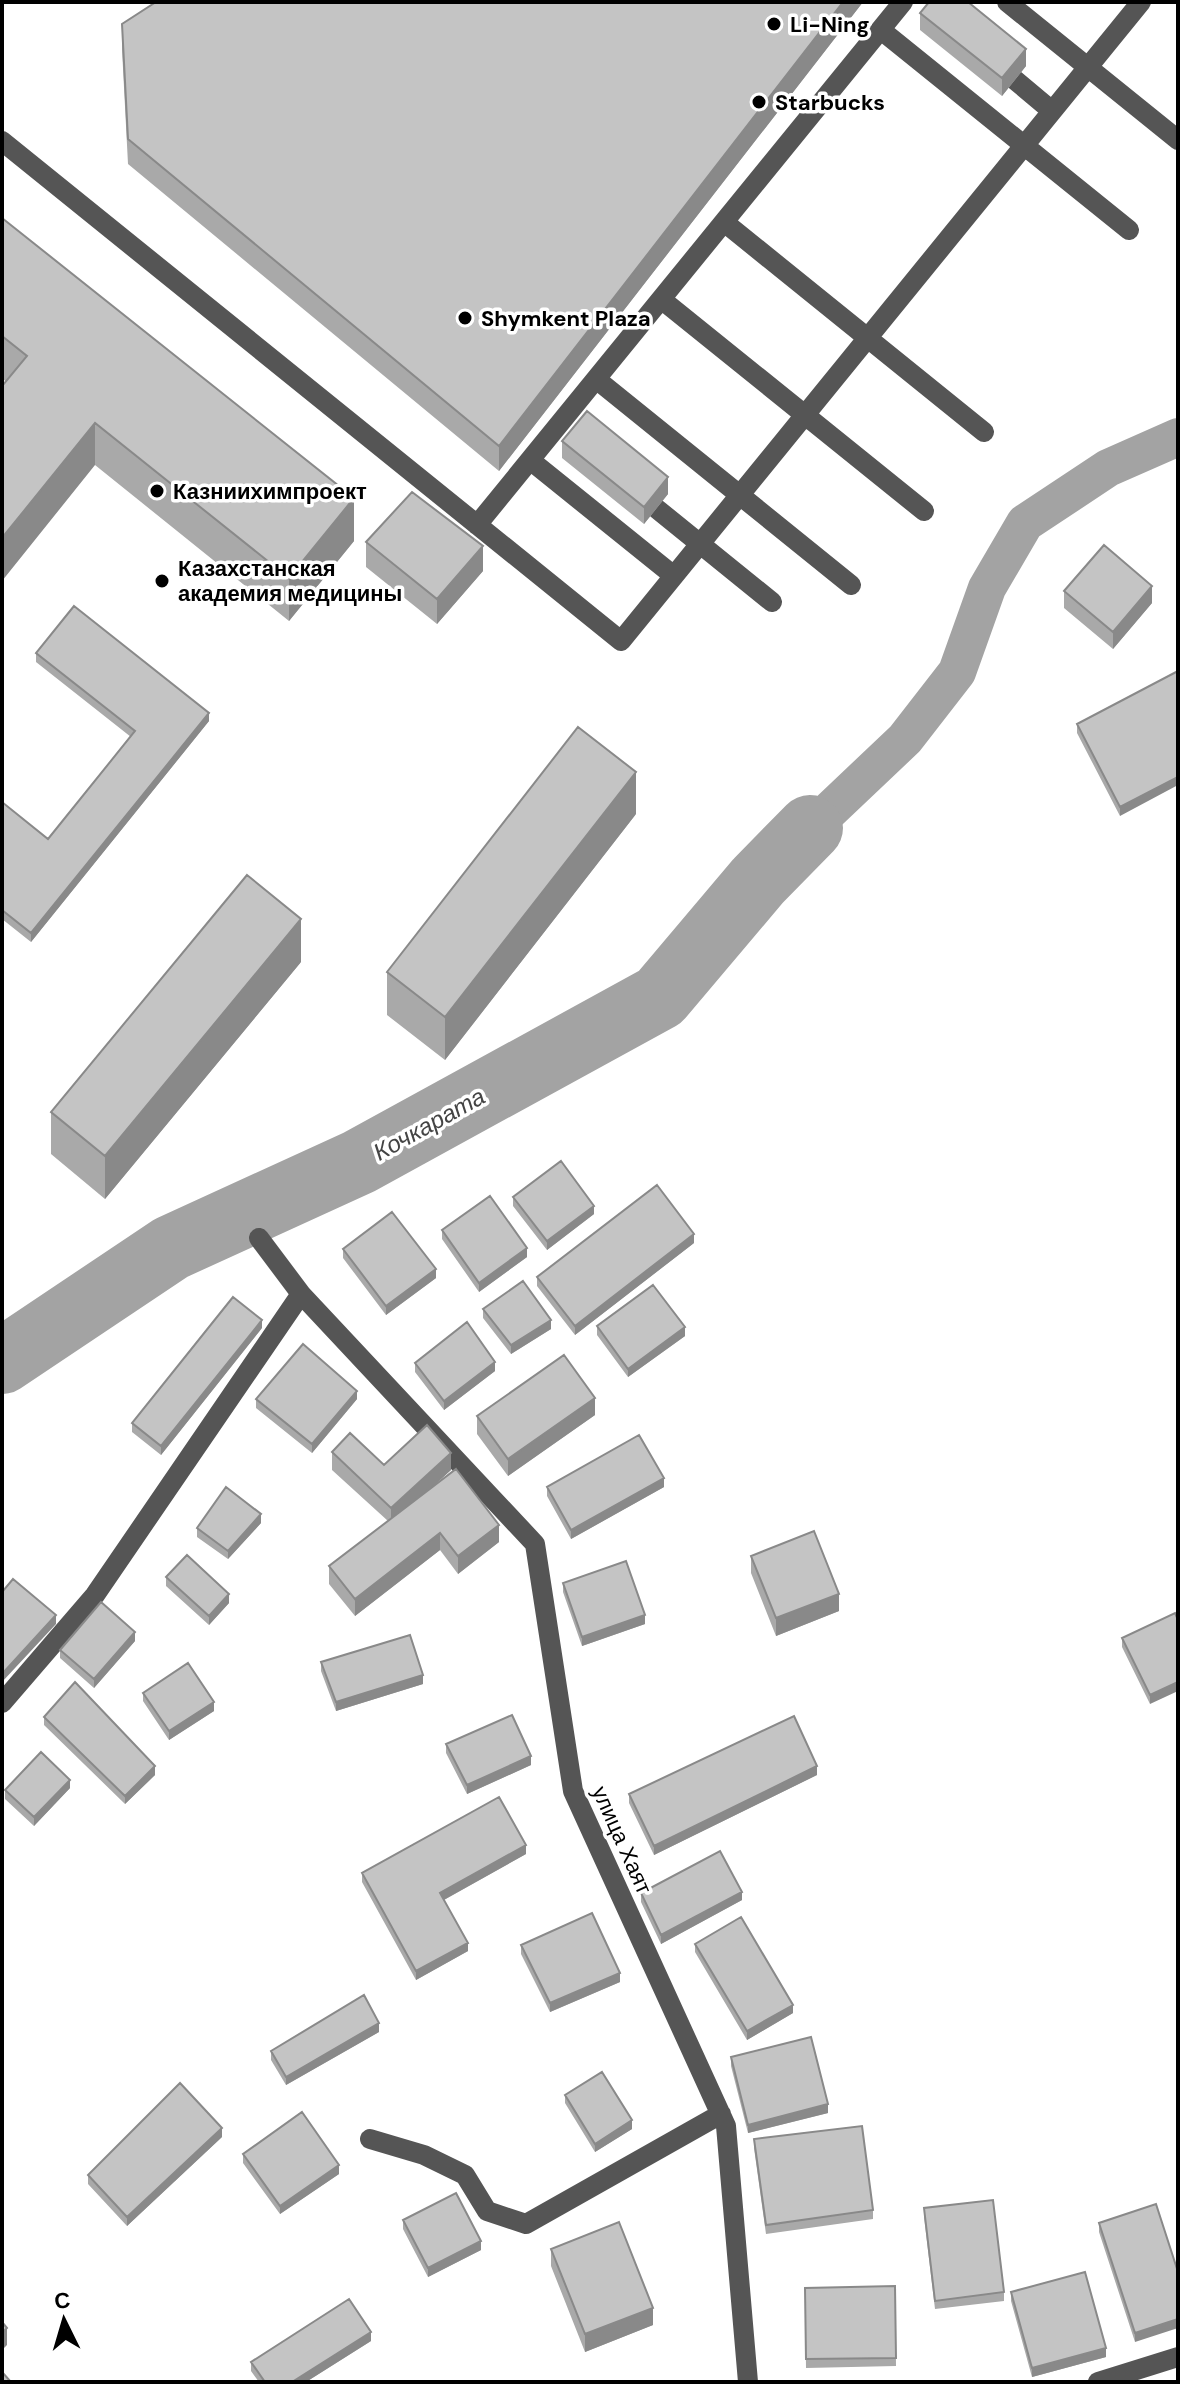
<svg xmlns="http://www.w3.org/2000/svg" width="1180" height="2384" font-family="'DM Sans',sans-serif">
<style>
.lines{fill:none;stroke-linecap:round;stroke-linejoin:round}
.canal{stroke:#a3a3a3;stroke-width:38}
.river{stroke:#a3a3a3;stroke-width:66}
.minor{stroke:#555;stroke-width:20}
.wall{fill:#a9a9a9}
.shaded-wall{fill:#898989}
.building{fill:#c4c4c4;stroke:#898989;stroke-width:2}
.poi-dot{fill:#000;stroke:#fff;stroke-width:3}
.labels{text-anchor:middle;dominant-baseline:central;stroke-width:7;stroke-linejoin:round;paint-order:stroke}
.poi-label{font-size:22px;font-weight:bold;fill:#000;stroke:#fff;text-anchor:start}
.street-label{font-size:22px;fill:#000;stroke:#fff}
.water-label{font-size:24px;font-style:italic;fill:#444;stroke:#fff}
</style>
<rect width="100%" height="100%" fill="#fff"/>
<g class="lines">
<!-- canal -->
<path class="canal" d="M 808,831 L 905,739 L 957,672 L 987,588 L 1025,523 L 1108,468 L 1178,437"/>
<!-- river -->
<path class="river" d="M 2,1361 L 171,1248 L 359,1162 L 660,997 L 758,881 L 810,828"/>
<!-- minor -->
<path class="minor" d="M 1007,2 L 1178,140
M 881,30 L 1129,230
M 1015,80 L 1052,111
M 2,141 L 621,641 L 1141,2
M 724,222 L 984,432
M 661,299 L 924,511
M 596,379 L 851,585
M 530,460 L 674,576
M 657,509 L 772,602
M 477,525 L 903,2
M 259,1238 L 301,1294 L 535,1544 L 573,1791 L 726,2126 L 748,2382
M 2,1703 L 95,1595 L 301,1294
M 370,2139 L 424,2155 L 465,2175 L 487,2211 L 526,2224 L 721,2114
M 1098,2382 L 1178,2357"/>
</g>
<!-- wall -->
<path class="wall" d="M 156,2 L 863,2 L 499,471 L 128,164 L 122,49 L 122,24 Z
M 920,13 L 1026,66 L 1002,96 L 920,30 Z
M 2,218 L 354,541 L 289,621 L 95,465 L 2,378 Z
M 562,441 L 668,494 L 644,524 L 562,458 Z
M 366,542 L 483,571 L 437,624 L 366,567 Z
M 1064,591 L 1152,603 L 1113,649 L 1064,608 Z
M 36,653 L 209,721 L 31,942 L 2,919 L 2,802 L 48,839 L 131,737 L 36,662 Z
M 1178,671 L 1120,816 L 1077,733 L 1077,724 Z
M 636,814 L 445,1060 L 387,1015 L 387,972 Z
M 301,962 L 105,1199 L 51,1154 L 51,1112 Z
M 513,1197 L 594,1214 L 547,1250 L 513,1206 Z
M 442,1230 L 527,1257 L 479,1292 L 442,1239 Z
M 694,1243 L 575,1335 L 537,1286 L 537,1277 Z
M 343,1249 L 436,1278 L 386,1315 L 343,1258 Z
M 483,1309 L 551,1329 L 511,1354 L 483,1318 Z
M 597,1326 L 685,1336 L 628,1377 L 597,1335 Z
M 262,1328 L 161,1455 L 132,1432 L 132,1423 Z
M 415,1363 L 495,1371 L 444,1410 L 415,1372 Z
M 256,1399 L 357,1399 L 312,1453 L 256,1408 Z
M 595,1415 L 508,1476 L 477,1434 L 477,1416 Z
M 332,1452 L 384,1465 L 451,1470 L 432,1487 L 499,1542 L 458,1574 L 440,1550 L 355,1616 L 329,1584 L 329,1566 L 388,1521 L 332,1470 Z
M 547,1487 L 664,1487 L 571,1539 L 547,1496 Z
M 261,1523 L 228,1559 L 197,1537 L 197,1528 Z
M 751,1556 L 839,1611 L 776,1636 L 751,1573 Z
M 166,1577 L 229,1603 L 209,1625 L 166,1586 Z
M 563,1583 L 645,1624 L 582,1646 L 563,1592 Z
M 1175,1613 L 1150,1704 L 1122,1647 L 1122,1638 Z
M 135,1641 L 94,1688 L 60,1658 L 60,1650 Z
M 321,1662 L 423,1684 L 336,1711 L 321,1671 Z
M 143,1693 L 214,1711 L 169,1740 L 143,1701 Z
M 44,1717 L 155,1775 L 125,1804 L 44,1725 Z
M 446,1744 L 531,1765 L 467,1794 L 446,1753 Z
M 817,1775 L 654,1855 L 629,1803 L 629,1794 Z
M 70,1788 L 34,1826 L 5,1799 L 5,1790 Z
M 526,1854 L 444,1900 L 468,1951 L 416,1980 L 362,1882 L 362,1873 Z
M 641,1893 L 742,1900 L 661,1944 L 641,1902 Z
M 695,1944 L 793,2013 L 747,2040 L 695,1952 Z
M 521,1945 L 620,1982 L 550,2012 L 521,1954 Z
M 379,2032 L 286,2085 L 271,2060 L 271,2051 Z
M 731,2057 L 828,2113 L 748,2133 L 731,2066 Z
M 565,2095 L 632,2129 L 595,2152 L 565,2103 Z
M 222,2137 L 127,2226 L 88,2184 L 88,2175 Z
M 754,2139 L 873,2210 L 873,2219 L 766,2234 L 754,2148 Z
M 243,2154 L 339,2174 L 280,2214 L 243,2163 Z
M 1156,2204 L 1135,2342 L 1099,2232 L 1099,2223 Z
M 924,2208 L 1004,2292 L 1004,2301 L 935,2309 L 924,2217 Z
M 403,2220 L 481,2250 L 428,2277 L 403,2229 Z
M 551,2249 L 653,2325 L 585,2352 L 551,2266 Z
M 895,2286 L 896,2366 L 806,2368 L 805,2288 Z
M 1011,2292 L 1106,2357 L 1032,2377 L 1011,2301 Z
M 371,2341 L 306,2382 L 259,2382 L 251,2371 L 251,2362 Z"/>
<!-- shaded-wall -->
<path class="shaded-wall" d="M 843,2 L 863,2 L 499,471 L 499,446 Z
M 1026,49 L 1026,66 L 1002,96 L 1002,78 Z
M 95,423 L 95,465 L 2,581 L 2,538 Z
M 668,477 L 668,494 L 644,524 L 644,507 Z
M 354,498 L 354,541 L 289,621 L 289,578 Z
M 483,546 L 483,571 L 437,624 L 437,599 Z
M 1152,586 L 1152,603 L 1113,649 L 1113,632 Z
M 209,713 L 209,721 L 31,942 L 31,933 Z
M 636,772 L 636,814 L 445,1060 L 445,1017 Z
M 1178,777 L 1178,785 L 1120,816 L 1120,807 Z
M 301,919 L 301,962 L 105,1199 L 105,1156 Z
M 594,1206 L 594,1214 L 547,1250 L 547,1241 Z
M 694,1234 L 694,1243 L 575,1335 L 575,1326 Z
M 3,1235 L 3,1278 L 2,1279 L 2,1236 Z
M 527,1248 L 527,1257 L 479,1292 L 479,1283 Z
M 436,1269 L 436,1278 L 386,1315 L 386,1306 Z
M 262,1320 L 262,1328 L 161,1455 L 161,1446 Z
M 551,1320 L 551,1329 L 511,1354 L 511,1345 Z
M 685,1327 L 685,1336 L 628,1377 L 628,1369 Z
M 495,1362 L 495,1371 L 444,1410 L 444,1401 Z
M 357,1391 L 357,1399 L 312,1453 L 312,1444 Z
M 595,1398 L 595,1415 L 508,1476 L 508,1459 Z
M 451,1453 L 451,1470 L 391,1525 L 391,1508 Z
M 664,1478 L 664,1487 L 571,1539 L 571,1530 Z
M 261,1514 L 261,1523 L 228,1559 L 228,1551 Z
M 499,1525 L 499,1542 L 458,1574 L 458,1556 Z
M 440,1533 L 440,1550 L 355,1616 L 355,1599 Z
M 229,1594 L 229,1603 L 209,1625 L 209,1616 Z
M 839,1594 L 839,1611 L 776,1636 L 776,1618 Z
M 56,1615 L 56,1624 L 2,1682 L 2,1674 Z
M 645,1615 L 645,1624 L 582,1646 L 582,1637 Z
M 135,1632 L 135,1641 L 94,1688 L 94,1679 Z
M 423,1675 L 423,1684 L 336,1711 L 336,1702 Z
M 1178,1682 L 1178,1691 L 1150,1704 L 1150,1695 Z
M 214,1702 L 214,1711 L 169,1740 L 169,1731 Z
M 531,1756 L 531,1765 L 467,1794 L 467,1785 Z
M 155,1766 L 155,1775 L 125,1804 L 125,1796 Z
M 817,1766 L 817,1775 L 654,1855 L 654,1846 Z
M 70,1780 L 70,1788 L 34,1826 L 34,1817 Z
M 526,1845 L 526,1854 L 440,1902 L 440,1893 Z
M 742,1892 L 742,1900 L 661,1944 L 661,1935 Z
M 468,1943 L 468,1951 L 416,1980 L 416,1971 Z
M 620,1973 L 620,1982 L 550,2012 L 550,2003 Z
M 793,2005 L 793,2013 L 747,2040 L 747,2031 Z
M 379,2023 L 379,2032 L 286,2085 L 286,2077 Z
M 828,2104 L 828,2113 L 748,2133 L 748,2125 Z
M 632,2120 L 632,2129 L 595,2152 L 595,2144 Z
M 222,2128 L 222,2137 L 127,2226 L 127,2217 Z
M 339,2165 L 339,2174 L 280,2214 L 280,2206 Z
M 481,2241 L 481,2250 L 428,2277 L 428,2268 Z
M 653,2308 L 653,2325 L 585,2352 L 585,2334 Z
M 1178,2319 L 1178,2328 L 1135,2342 L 1135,2333 Z
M 7,2328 L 7,2345 L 2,2350 L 2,2333 Z
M 371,2332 L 371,2341 L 306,2382 L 292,2382 Z
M 1106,2348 L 1106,2357 L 1032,2377 L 1032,2368 Z"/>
<!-- building -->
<path class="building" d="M 156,2 L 843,2 L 499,446 L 128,139 L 122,24 Z
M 929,2 L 968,2 L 1026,49 L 1002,78 L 920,13 Z
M 2,218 L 354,498 L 289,578 L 95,423 L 2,538 L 2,386 L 27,356 L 2,336 Z
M 587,411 L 668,477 L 644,507 L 562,441 Z
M 412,492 L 483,546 L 437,599 L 366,542 Z
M 1104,545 L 1152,586 L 1113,632 L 1064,591 Z
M 74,606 L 209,713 L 31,933 L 2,910 L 2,802 L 48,839 L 135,731 L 36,653 Z
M 1178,671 L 1178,777 L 1120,807 L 1077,724 Z
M 578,727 L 636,772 L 445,1017 L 387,972 Z
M 247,875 L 301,919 L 105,1156 L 51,1112 Z
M 561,1161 L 594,1206 L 547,1241 L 513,1197 Z
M 657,1185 L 694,1234 L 575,1326 L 537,1277 Z
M 490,1196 L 527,1248 L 479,1283 L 442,1230 Z
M 392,1212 L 436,1269 L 386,1306 L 343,1249 Z
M 523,1281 L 551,1320 L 511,1345 L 483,1309 Z
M 653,1285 L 685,1327 L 628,1369 L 597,1326 Z
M 233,1297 L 262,1320 L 161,1446 L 132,1423 Z
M 467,1322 L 495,1362 L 444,1401 L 415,1363 Z
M 303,1344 L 357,1391 L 312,1444 L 256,1399 Z
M 564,1355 L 595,1398 L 508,1459 L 477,1416 Z
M 427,1425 L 451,1453 L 391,1508 L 332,1452 L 350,1433 L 384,1465 Z
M 639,1435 L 664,1478 L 571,1530 L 547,1487 Z
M 456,1469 L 499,1525 L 458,1556 L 440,1533 L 355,1599 L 329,1566 Z
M 226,1487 L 261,1514 L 228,1551 L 197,1528 Z
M 814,1531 L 839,1594 L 776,1618 L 751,1556 Z
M 187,1555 L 229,1594 L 209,1616 L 166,1577 Z
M 626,1561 L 645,1615 L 582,1637 L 563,1583 Z
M 13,1579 L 56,1615 L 2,1674 L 2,1592 Z
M 101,1602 L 135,1632 L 94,1679 L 60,1650 Z
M 1175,1613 L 1178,1620 L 1178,1682 L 1150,1695 L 1122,1638 Z
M 410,1635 L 423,1675 L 336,1702 L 321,1662 Z
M 188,1663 L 214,1702 L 169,1731 L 143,1693 Z
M 75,1682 L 155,1766 L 125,1796 L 44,1717 Z
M 512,1715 L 531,1756 L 467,1785 L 446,1744 Z
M 794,1716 L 817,1766 L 654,1846 L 629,1794 Z
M 41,1752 L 70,1780 L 34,1817 L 5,1790 Z
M 499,1797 L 526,1845 L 440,1893 L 468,1943 L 416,1971 L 362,1873 Z
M 720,1851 L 742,1892 L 661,1935 L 641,1893 Z
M 592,1913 L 620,1973 L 550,2003 L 521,1945 Z
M 741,1917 L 793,2005 L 747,2031 L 695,1944 Z
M 364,1995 L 379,2023 L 286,2077 L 271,2051 Z
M 811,2037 L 828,2104 L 748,2125 L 731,2057 Z
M 602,2072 L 632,2120 L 595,2144 L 565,2095 Z
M 180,2083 L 222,2128 L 127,2217 L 88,2175 Z
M 302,2112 L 339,2165 L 280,2206 L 243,2154 Z
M 862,2126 L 873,2210 L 766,2225 L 754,2139 Z
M 456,2193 L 481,2241 L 428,2268 L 403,2220 Z
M 993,2200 L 1004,2292 L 935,2301 L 924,2208 Z
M 1156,2204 L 1178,2272 L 1178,2319 L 1135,2333 L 1099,2223 Z
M 619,2222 L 653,2308 L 585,2334 L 551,2249 Z
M 1085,2272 L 1106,2348 L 1032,2368 L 1011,2292 Z
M 895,2286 L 896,2358 L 806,2359 L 805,2288 Z
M 349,2299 L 371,2332 L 292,2382 L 265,2382 L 251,2362 Z
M 2,2322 L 7,2328 L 2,2333 Z
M 2,2372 L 11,2382 L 2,2382 Z"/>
<!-- markers -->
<g class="poi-dot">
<circle cx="774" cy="24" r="8"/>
<circle cx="759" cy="102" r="8"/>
<circle cx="465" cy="318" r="8"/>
<circle cx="157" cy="491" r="8"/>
<circle cx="162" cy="581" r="8"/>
</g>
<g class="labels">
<!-- poi labels -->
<g class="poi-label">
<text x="790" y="24">Li-Ning</text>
<text x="775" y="102">Starbucks</text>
<text x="481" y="318">Shymkent Plaza</text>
<text x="173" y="491">Казниихимпроект</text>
<text x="178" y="568">Казахстанская<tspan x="178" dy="25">академия медицины</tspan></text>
</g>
<!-- street labels -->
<g class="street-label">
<text transform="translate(622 1840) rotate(66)">улица Хаят</text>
</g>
<!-- water labels -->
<g class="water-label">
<text transform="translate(429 1124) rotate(-29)">Кочкарата</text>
</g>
</g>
<!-- border -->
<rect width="1180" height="2384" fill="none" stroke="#000000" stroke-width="8"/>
<!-- north arrow -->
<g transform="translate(64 2320) rotate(355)" stroke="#ffffff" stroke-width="6" paint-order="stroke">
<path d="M0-6L14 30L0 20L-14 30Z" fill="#000000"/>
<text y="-12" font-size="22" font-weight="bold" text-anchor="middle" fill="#000000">С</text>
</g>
</svg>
